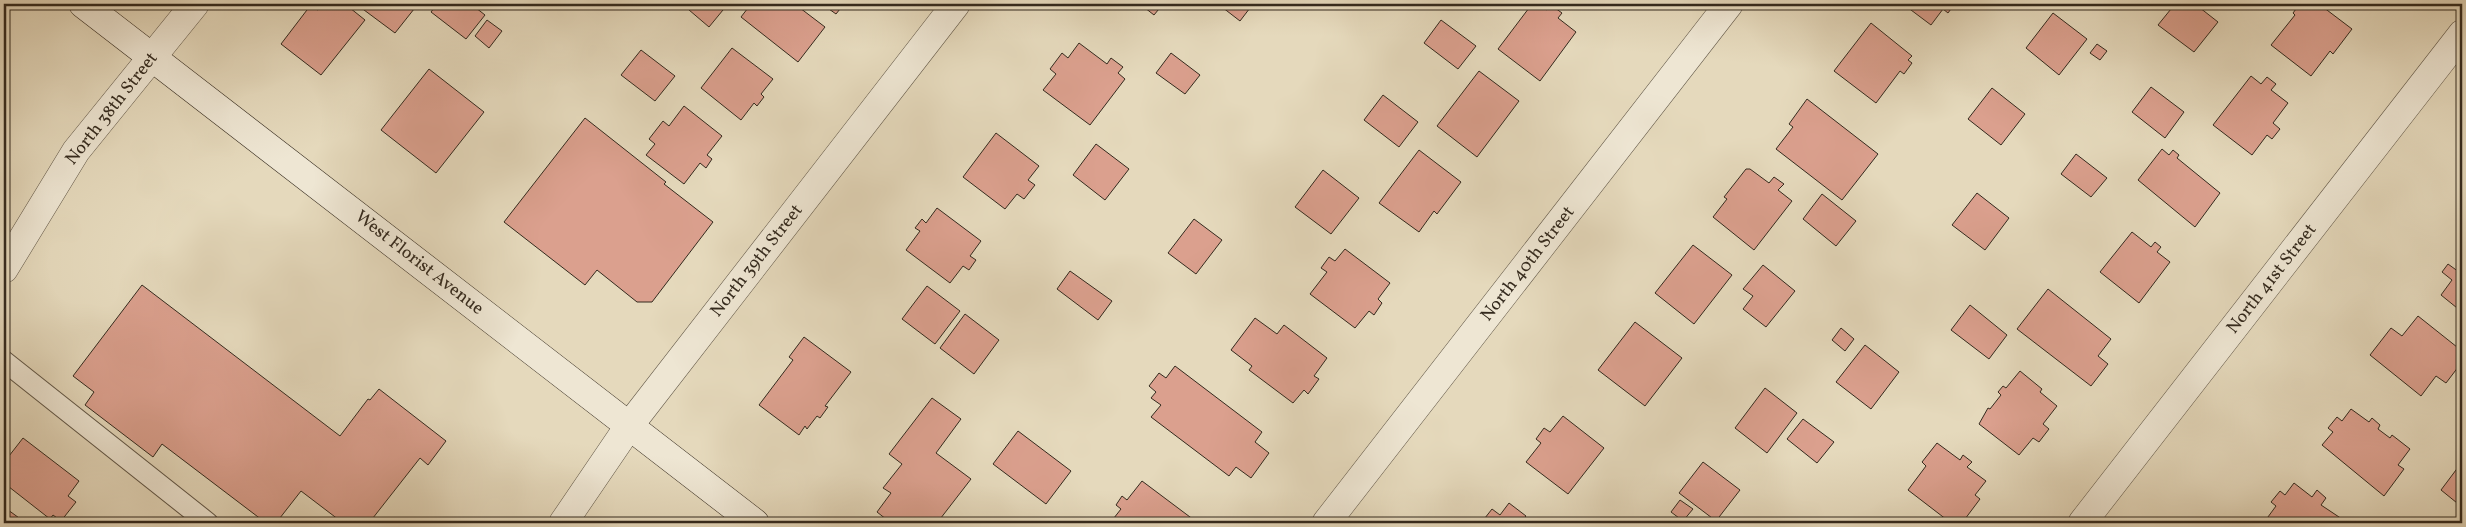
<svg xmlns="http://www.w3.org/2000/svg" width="2466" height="527" font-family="Vollkorn,serif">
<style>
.building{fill:#dba08e;stroke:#342a1e}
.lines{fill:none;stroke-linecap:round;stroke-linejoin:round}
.lane-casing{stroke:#605646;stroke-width:22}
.street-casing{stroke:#605646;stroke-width:29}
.secondary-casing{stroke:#342a1e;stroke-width:29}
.lane{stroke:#eee6d3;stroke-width:20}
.street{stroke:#eee6d3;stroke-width:28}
.secondary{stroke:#eee6d3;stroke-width:28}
.labels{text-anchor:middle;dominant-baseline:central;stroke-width:4.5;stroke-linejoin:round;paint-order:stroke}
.street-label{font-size:18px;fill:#342a1e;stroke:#eee6d3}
</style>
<rect width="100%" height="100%" fill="#e5d9bc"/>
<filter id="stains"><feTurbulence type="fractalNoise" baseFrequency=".004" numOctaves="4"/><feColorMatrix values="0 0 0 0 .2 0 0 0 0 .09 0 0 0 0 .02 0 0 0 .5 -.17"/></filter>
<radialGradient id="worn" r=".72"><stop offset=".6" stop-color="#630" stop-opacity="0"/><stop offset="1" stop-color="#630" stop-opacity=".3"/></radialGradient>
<!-- building -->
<path class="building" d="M 323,4 L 345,4 L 365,20 L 321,75 L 281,44 L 310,6 L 318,10 Z
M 356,4 L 418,4 L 395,33 Z
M 437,4 L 471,4 L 485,15 L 466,39 L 431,12 Z
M 682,4 L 714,4 L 723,10 L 709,27 Z
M 751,4 L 799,4 L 801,5 L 800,8 L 825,27 L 798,62 L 741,17 Z
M 822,4 L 844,4 L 836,14 Z
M 1140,4 L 1163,4 L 1154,15 Z
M 1218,4 L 1253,4 L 1240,21 Z
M 1532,4 L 1539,4 L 1547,10 L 1551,5 L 1562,13 L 1558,18 L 1576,32 L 1540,81 L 1498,49 Z
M 1903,4 L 1950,4 L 1953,6 L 1948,13 L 1943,9 L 1931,25 Z
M 2175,4 L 2195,4 L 2218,22 L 2194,52 L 2158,25 Z
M 2304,4 L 2319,4 L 2352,29 L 2333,54 L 2330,51 L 2311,76 L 2271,45 L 2295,15 L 2293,13 L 2299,5 L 2301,7 Z
M 2053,13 L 2087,39 L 2059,75 L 2026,48 Z
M 487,20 L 502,31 L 489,48 L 475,36 Z
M 1441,20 L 1476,46 L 1458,69 L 1424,43 Z
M 1871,23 L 1912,56 L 1908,60 L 1912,63 L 1904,74 L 1900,71 L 1876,103 L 1834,71 Z
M 1079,43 L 1107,64 L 1111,58 L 1123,67 L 1118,73 L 1125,79 L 1090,125 L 1043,90 L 1056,74 L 1050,69 L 1062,53 L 1068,58 Z
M 2097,44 L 2107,51 L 2100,60 L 2090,53 Z
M 732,48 L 773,79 L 761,94 L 764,97 L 757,106 L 754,103 L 741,120 L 701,88 Z
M 641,50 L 675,76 L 655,101 L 621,75 Z
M 1171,53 L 1200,75 L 1185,94 L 1156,73 Z
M 429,69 L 484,112 L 436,173 L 381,130 Z
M 1479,71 L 1519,101 L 1477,157 L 1437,126 Z
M 2251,76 L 2261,84 L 2267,77 L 2276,84 L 2271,90 L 2288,103 L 2273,123 L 2280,129 L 2272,139 L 2267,135 L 2252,155 L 2213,125 Z
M 2151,87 L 2184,112 L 2165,138 L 2132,112 Z
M 1992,88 L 2025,114 L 2001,145 L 1968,119 Z
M 1383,95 L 1418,122 L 1399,147 L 1364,120 Z
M 1807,99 L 1878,154 L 1842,200 L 1776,149 L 1793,127 L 1789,124 Z
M 684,106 L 722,136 L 707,155 L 712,159 L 706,168 L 700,163 L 684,184 L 646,155 L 655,144 L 649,139 L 663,121 L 669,126 Z
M 585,118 L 666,182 L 664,184 L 713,222 L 652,302 L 637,302 L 597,270 L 585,285 L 504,222 Z
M 996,133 L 1039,166 L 1028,180 L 1035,185 L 1024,199 L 1017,194 L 1005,209 L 963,177 Z
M 1096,144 L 1129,169 L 1105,200 L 1073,175 Z
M 2162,149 L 2169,155 L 2173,150 L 2179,155 L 2177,158 L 2220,193 L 2195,227 L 2138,180 Z
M 1419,150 L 1461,182 L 1437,214 L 1434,211 L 1419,232 L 1379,203 Z
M 2076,154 L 2107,178 L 2091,197 L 2061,174 Z
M 1746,169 L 1750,169 L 1769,183 L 1774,177 L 1784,184 L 1778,190 L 1792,201 L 1754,250 L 1713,217 L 1727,199 L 1724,197 Z
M 1323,170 L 1359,198 L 1331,234 L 1295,207 Z
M 1977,193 L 2009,218 L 1985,250 L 1952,225 Z
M 1822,194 L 1856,221 L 1836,246 L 1803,219 Z
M 937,208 L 981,241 L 970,256 L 976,260 L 969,270 L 963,266 L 950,283 L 906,250 L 920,231 L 915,228 L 922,219 L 926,223 Z
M 1194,219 L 1222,240 L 1196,274 L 1168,253 Z
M 2132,232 L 2151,247 L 2155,242 L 2161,247 L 2157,252 L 2170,262 L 2139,303 L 2100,272 Z
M 1693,245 L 1732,275 L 1694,324 L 1655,293 Z
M 1345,249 L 1390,283 L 1378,299 L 1382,303 L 1374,315 L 1369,311 L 1355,328 L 1310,294 L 1327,272 L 1321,268 L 1329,257 L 1335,261 Z
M 2448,264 L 2459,272 L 2462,268 L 2462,312 L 2441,295 L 2452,280 L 2442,272 Z
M 1763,265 L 1795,291 L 1766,327 L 1743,309 L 1753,296 L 1743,289 Z
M 1070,271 L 1112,301 L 1098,320 L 1057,289 Z
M 142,285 L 340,436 L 368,399 L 370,400 L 379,389 L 446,441 L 428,465 L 420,458 L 369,523 L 343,523 L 301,491 L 276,523 L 266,523 L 162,444 L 153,457 L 85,405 L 94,392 L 73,376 Z
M 927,286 L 960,311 L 935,344 L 902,319 Z
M 2048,289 L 2111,339 L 2098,356 L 2108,364 L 2091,386 L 2017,329 Z
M 1970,305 L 2007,335 L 1989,359 L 1951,330 Z
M 965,314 L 999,340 L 974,374 L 940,348 Z
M 2418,316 L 2462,351 L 2462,362 L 2446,383 L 2436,376 L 2421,396 L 2370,355 L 2391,328 L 2402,336 Z
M 1255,318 L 1277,334 L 1284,325 L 1327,358 L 1314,376 L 1319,379 L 1308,394 L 1304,390 L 1293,403 L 1249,370 L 1252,366 L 1231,350 Z
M 1635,322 L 1682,358 L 1645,406 L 1598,370 Z
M 1841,328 L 1854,339 L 1845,351 L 1832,340 Z
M 804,337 L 851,372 L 825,406 L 828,407 L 820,418 L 817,416 L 807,429 L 805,426 L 799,435 L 759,405 L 793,360 L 789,357 Z
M 1865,345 L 1899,372 L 1871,409 L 1836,382 Z
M 1175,366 L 1262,432 L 1255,442 L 1269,453 L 1251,478 L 1236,467 L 1229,476 L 1151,417 L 1161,405 L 1151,398 L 1156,392 L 1149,386 L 1159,373 L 1166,378 Z
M 2020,371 L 2042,389 L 2040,392 L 2057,406 L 2043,424 L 2049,429 L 2039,442 L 2033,438 L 2019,455 L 1979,424 L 1988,408 L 1990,409 L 2001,395 L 1998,392 L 2003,386 L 2006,388 Z
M 1765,388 L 1797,413 L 1767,453 L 1735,428 Z
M 932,398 L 961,419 L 936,453 L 971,479 L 937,523 L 891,523 L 877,512 L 891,493 L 883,488 L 902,464 L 889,454 Z
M 2351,409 L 2369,422 L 2372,418 L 2380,425 L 2378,429 L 2390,438 L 2392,435 L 2410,449 L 2398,465 L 2404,469 L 2384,496 L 2322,445 L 2333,432 L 2328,428 L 2337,417 L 2342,421 Z
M 1563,416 L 1604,448 L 1568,494 L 1526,462 L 1541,443 L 1536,439 L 1544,428 L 1550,432 Z
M 1803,419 L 1834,442 L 1817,463 L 1787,439 Z
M 1018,431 L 1071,471 L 1046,504 L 993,464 Z
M 23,438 L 79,481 L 68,496 L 76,502 L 61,521 L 53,515 L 50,519 L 4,483 L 4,451 L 9,456 Z
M 1937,443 L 1960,460 L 1963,455 L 1972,462 L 1967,467 L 1986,481 L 1975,495 L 1980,499 L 1962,523 L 1951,523 L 1908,490 L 1926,466 L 1922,462 Z
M 1703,462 L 1740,490 L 1716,521 L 1679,493 Z
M 2462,462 L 2462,507 L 2441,490 Z
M 1142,481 L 1198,523 L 1110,523 L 1121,509 L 1116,505 L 1122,496 L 1127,500 Z
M 2294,483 L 2312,497 L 2317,490 L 2326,498 L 2321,505 L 2348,523 L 2268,523 L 2265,521 L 2276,506 L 2271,502 L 2280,491 L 2285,495 Z
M 1680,500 L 1693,509 L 1683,521 L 1671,512 Z
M 1509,503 L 1526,516 L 1521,522 L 1523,523 L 1481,523 L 1492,509 L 1500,515 Z
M 4,507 L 26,523 L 4,523 Z"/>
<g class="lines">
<!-- lane casing -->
<g class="lane-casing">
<path id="lane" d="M 4,361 L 208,523"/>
</g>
<!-- street casing -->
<g class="street-casing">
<path id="street" d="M 4,269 L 76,151 L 195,4
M 563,523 L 629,426 L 956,4
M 1326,523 L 1729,4
M 2082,523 L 2462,34"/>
</g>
<!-- secondary casing -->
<g class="secondary-casing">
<path id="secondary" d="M 83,4 L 755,523"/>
</g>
<!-- lane -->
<use href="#lane" class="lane"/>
<!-- street -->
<use href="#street" class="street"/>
<!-- secondary -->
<use href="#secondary" class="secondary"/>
</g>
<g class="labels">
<!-- street labels -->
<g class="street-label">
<text transform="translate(112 109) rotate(-52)">North 38th Street</text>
<text transform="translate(757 261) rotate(-52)">North 39th Street</text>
<text transform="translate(419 263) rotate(38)">West Florist Avenue</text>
<text transform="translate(1528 264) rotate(-52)">North 40th Street</text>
<text transform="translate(2272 279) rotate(-52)">North 41st Street</text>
</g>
</g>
<!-- margin -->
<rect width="2466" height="527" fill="none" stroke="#e5d9bc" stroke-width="20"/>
<rect x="5" y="5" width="2456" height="517" fill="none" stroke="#342a1e" stroke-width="2.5"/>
<rect x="10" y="10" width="2446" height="507" fill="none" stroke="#342a1e"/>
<rect width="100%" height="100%" filter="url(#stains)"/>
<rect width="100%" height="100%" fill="url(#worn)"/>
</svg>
